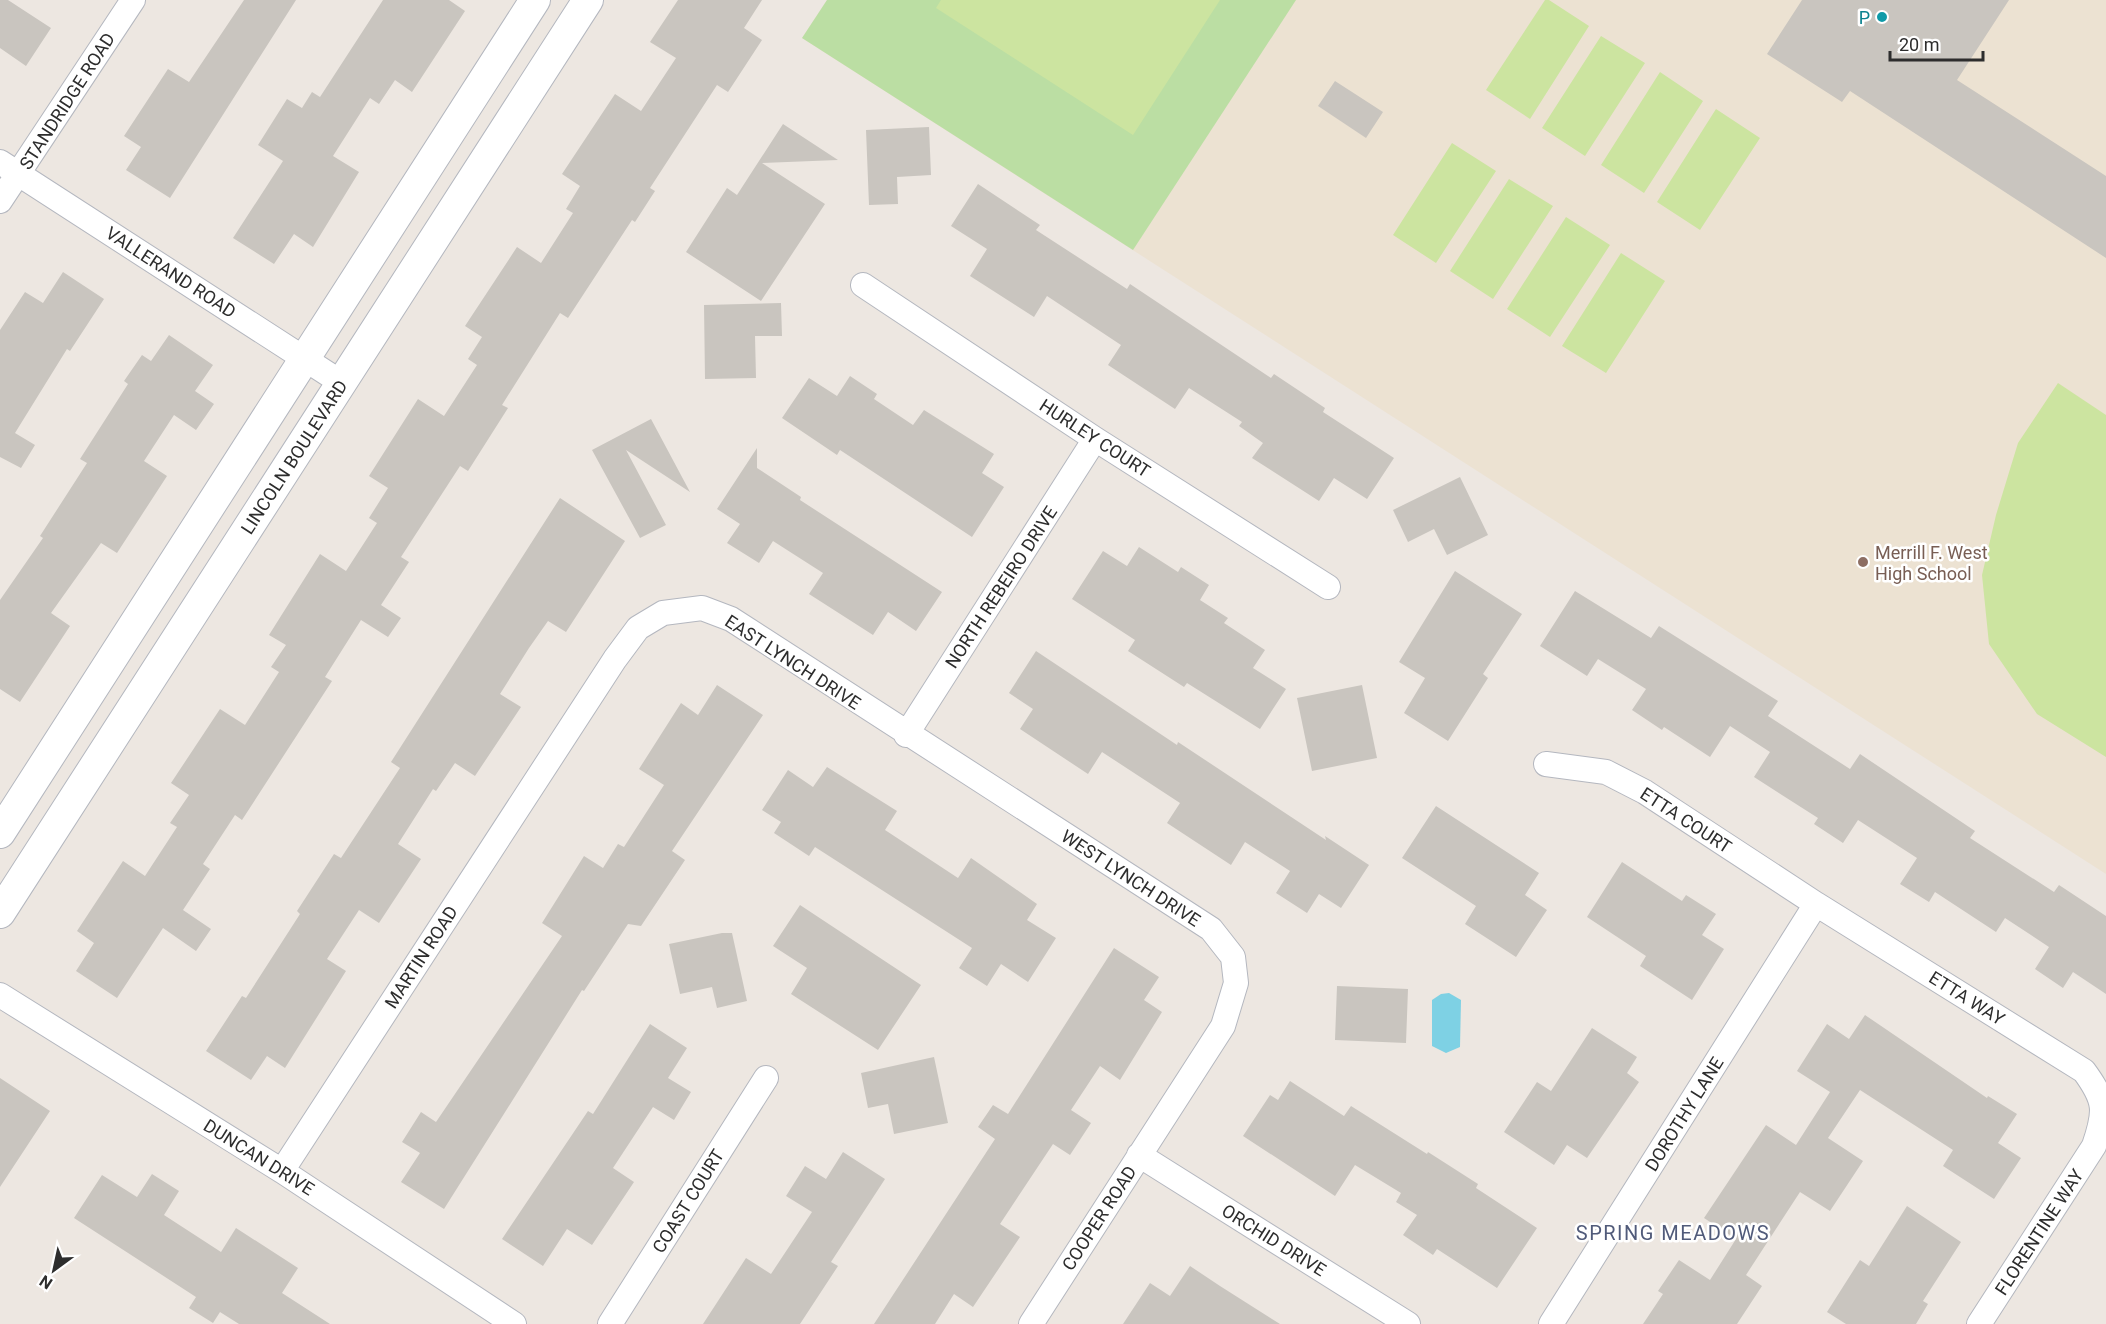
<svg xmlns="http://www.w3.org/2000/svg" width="2106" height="1324" font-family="Roboto,sans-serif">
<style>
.education{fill:#ece2d2}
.green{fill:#bbdea3}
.pitch{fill:#cce4a0}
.water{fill:#7ed1e4}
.building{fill:#c9c5bf}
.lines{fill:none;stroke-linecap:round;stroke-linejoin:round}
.minor-casing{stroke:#b4b7bf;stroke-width:26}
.tertiary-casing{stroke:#b4b7bf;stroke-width:32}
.minor{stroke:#fff;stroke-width:24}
.tertiary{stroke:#fff;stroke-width:30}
.culture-dot{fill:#0f9aa8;stroke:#fff;stroke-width:2}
.education-dot{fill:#8d6e63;stroke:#fff;stroke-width:2}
.labels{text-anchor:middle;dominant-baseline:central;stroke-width:5;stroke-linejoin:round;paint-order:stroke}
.culture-label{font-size:18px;fill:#0d838f;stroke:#fff;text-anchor:end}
.street-label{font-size:18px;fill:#2d2d2d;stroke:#fff}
.education-label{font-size:18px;fill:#785e54;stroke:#fff;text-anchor:start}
.neighbourhood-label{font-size:20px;letter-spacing:1.5px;fill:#515b7a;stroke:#fff}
</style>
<rect width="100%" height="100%" fill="#ede7e1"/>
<!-- education -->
<path class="education" d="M 827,0 L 2106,0 L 2106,874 L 802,38 Z"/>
<!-- green -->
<path class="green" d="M 827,0 L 1296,0 L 1133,250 L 802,38 Z"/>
<!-- pitch -->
<path class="pitch" d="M 941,0 L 1220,0 L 1133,135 L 936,8 Z
M 1545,0 L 1549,0 L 1589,26 L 1530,119 L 1486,90 Z
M 1601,36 L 1645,63 L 1585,156 L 1542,128 Z
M 1660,72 L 1703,101 L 1644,193 L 1601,165 Z
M 1716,109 L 1760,138 L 1700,230 L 1657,202 Z
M 1452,143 L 1496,171 L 1436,263 L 1393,235 Z
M 1509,179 L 1553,206 L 1493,299 L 1450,271 Z
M 1566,217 L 1610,245 L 1550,337 L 1507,309 Z
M 1621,253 L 1665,281 L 1606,373 L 1562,346 Z
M 2058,383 L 2106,415 L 2106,757 L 2037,714 L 1989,644 L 1982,575 L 1996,515 L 2018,443 Z"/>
<!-- water -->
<path class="water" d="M 1449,993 L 1461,1000 L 1460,1047 L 1446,1053 L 1432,1046 L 1432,1000 L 1441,994 Z"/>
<!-- building -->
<path class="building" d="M 0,0 L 8,0 L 51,28 L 26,66 L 0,48 Z
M 244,0 L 296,0 L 170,198 L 126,170 L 141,147 L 124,136 L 168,69 L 189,82 Z
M 383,0 L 449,0 L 465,11 L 412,92 L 395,80 L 379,104 L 370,98 L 333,156 L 359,172 L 313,247 L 294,234 L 274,264 L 233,238 L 283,161 L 258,145 L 287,99 L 302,108 L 312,92 L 320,97 Z
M 678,0 L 762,0 L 744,28 L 762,40 L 728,92 L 717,85 L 650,188 L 655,191 L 635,222 L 632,220 L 568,318 L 560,313 L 502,405 L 508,408 L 468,471 L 460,466 L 401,557 L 409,562 L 381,605 L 401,618 L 388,637 L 361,620 L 325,677 L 332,681 L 242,820 L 235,815 L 203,864 L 210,869 L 183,910 L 211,929 L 196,951 L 163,928 L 117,998 L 76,971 L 94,943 L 77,931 L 123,861 L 145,876 L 177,827 L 170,823 L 189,795 L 171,783 L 220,709 L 245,725 L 279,672 L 271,667 L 286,645 L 269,635 L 320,554 L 346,571 L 377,523 L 369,518 L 388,488 L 369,476 L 418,399 L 444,416 L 477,365 L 468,359 L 482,337 L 465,326 L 517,247 L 541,263 L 573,213 L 566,209 L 580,186 L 562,174 L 615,94 L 641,111 L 676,58 L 650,42 Z
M 1802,0 L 2009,0 L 1957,80 L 2106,176 L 2106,258 L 1850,91 L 1842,102 L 1767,54 Z
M 1335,81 L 1383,112 L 1366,138 L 1318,106 Z
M 783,124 L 838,160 L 762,163 L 825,204 L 761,301 L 686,252 L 727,188 L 737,195 Z
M 929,127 L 931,175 L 897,177 L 898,204 L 869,205 L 866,130 Z
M 978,184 L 1040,225 L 1036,230 L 1127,289 L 1130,284 L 1271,378 L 1274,374 L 1325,408 L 1323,412 L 1394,458 L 1367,499 L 1334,478 L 1319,501 L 1252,458 L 1263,443 L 1239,426 L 1242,422 L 1189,388 L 1175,409 L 1108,365 L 1121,345 L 1047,296 L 1034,317 L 970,276 L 987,249 L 951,226 Z
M 63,272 L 104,299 L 70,351 L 67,349 L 15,433 L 35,445 L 21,468 L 0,457 L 0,330 L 25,292 L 43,303 Z
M 781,303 L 782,336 L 755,336 L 756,378 L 705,379 L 704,305 Z
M 169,335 L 213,365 L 195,391 L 214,404 L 196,430 L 174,415 L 144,461 L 167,476 L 117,553 L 101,543 L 51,613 L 70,626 L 20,702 L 0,689 L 0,600 L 43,538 L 40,536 L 87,463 L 80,459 L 128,384 L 124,381 L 142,355 L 151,361 Z
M 850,376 L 877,394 L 874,399 L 913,425 L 924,410 L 994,454 L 982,473 L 1004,487 L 972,537 L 840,450 L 837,455 L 782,418 L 809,378 L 837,396 Z
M 651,419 L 690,492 L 626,450 L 666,525 L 640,538 L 592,450 Z
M 757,448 L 757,468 L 801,497 L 800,500 L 942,592 L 916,631 L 888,612 L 873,635 L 809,594 L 823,573 L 773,541 L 759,563 L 727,543 L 740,524 L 717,509 Z
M 1460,477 L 1488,535 L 1447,555 L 1434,529 L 1408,542 L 1393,510 Z
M 560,498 L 625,541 L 566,632 L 548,621 L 529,648 L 500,694 L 521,707 L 475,776 L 455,763 L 436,791 L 433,789 L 398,844 L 421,859 L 379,923 L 359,910 L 327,959 L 346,971 L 285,1068 L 267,1056 L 251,1080 L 206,1051 L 242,996 L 246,998 L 300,914 L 297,911 L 334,854 L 341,858 L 400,768 L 391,762 Z
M 1139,547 L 1178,572 L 1181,567 L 1209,585 L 1200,600 L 1228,618 L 1224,623 L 1265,650 L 1253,668 L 1286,689 L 1260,729 L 1187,683 L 1184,687 L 1128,651 L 1135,640 L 1072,599 L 1103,551 L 1127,566 Z
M 1455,571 L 1522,614 L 1483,674 L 1488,678 L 1448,741 L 1404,713 L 1425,678 L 1399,662 Z
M 1575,591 L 1651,638 L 1659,626 L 1778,701 L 1768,716 L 1850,769 L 1860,754 L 1975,831 L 1970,838 L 2054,892 L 2059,885 L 2106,916 L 2106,994 L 2073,972 L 2063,988 L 2035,969 L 2049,947 L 2005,918 L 1996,932 L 1935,892 L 1929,902 L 1900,884 L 1917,858 L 1858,820 L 1843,843 L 1814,824 L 1818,818 L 1754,777 L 1770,752 L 1730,726 L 1710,757 L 1664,727 L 1662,730 L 1632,710 L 1646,689 L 1598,659 L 1587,676 L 1540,646 Z
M 1036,651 L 1177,745 L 1178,742 L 1326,840 L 1325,836 L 1369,865 L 1341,908 L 1319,894 L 1307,913 L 1276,893 L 1290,871 L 1245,842 L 1231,865 L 1167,823 L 1180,803 L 1102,752 L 1088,774 L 1020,729 L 1033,709 L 1009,693 Z
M 717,685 L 763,715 L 672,851 L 685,860 L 641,926 L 628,924 L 584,991 L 582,990 L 444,1209 L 401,1182 L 420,1153 L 402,1142 L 421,1112 L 436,1122 L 562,936 L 542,923 L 584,856 L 603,868 L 618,844 L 624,847 L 664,785 L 639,769 L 681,703 L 698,715 Z
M 1362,685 L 1377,758 L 1312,771 L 1297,698 Z
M 827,767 L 897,811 L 885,830 L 958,878 L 971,858 L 1037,904 L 1027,920 L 1056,938 L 1028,982 L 1001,964 L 987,986 L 959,968 L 972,948 L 815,847 L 809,856 L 774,833 L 781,822 L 762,810 L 788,770 L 813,787 Z
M 1436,806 L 1539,873 L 1525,895 L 1547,910 L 1516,957 L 1465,924 L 1476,906 L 1402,858 Z
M 1622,862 L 1682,901 L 1686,895 L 1716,914 L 1702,935 L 1724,949 L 1692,1000 L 1640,966 L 1646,956 L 1587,917 Z
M 800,905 L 921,985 L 878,1050 L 791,994 L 807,968 L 773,946 Z
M 722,933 L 732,933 L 747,1001 L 717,1008 L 712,987 L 680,994 L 669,944 Z
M 1114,948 L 1159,977 L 1144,1000 L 1162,1012 L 1120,1080 L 1100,1066 L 1071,1110 L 1091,1123 L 1070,1155 L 1053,1144 L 1000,1224 L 1020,1237 L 973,1307 L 954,1294 L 935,1324 L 874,1324 L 995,1139 L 978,1127 L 993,1105 L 1008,1114 Z
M 1337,986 L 1408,989 L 1406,1043 L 1335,1040 Z
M 1865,1015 L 1987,1098 L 1988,1096 L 2017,1114 L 1998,1143 L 2021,1158 L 1994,1199 L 1943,1166 L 1953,1150 L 1860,1090 L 1828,1138 L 1863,1161 L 1830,1211 L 1800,1192 L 1746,1275 L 1762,1286 L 1737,1324 L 1643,1324 L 1663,1294 L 1658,1291 L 1679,1260 L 1710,1280 L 1736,1239 L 1704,1218 L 1766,1125 L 1796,1145 L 1830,1092 L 1797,1071 L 1827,1024 L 1849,1039 Z
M 650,1024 L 687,1048 L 668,1078 L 691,1092 L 674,1120 L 653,1107 L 613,1168 L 634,1182 L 592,1245 L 567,1229 L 543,1266 L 502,1239 L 588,1111 L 593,1114 Z
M 1592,1028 L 1637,1057 L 1627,1073 L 1639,1082 L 1587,1158 L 1567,1145 L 1554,1165 L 1504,1132 L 1537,1082 L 1551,1091 Z
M 934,1057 L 948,1123 L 894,1134 L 888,1104 L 868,1108 L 861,1073 Z
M 0,1078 L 50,1111 L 0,1187 Z
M 1290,1081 L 1344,1116 L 1351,1106 L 1427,1154 L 1428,1152 L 1478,1184 L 1476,1188 L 1537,1228 L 1497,1288 L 1437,1249 L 1433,1255 L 1403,1235 L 1417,1215 L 1396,1202 L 1401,1193 L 1355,1165 L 1335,1196 L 1243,1136 L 1270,1095 L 1278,1100 Z
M 843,1152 L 885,1179 L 831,1262 L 838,1266 L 800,1324 L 703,1324 L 746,1258 L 771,1274 L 812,1212 L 786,1196 L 805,1166 L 826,1179 Z
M 152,1174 L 179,1191 L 164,1215 L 221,1252 L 236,1228 L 298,1268 L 282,1293 L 330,1324 L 239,1324 L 220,1312 L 213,1323 L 189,1308 L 196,1297 L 74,1218 L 102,1175 L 137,1197 Z
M 1907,1206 L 1961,1242 L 1923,1301 L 1928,1304 L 1916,1324 L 1846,1324 L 1827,1312 L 1860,1260 L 1869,1266 Z
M 1190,1266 L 1220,1286 L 1280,1324 L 1123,1324 L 1150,1283 L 1170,1296 Z"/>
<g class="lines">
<!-- minor casing -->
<g class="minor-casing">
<path id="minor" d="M 0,162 L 342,383
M 0,201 L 133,0
M 863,285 L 1095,439 L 1328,587
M 906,735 L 1095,439
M 1546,764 L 1606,772 L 1645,792 L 1816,904 L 2084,1071 C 2106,1101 2106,1111 2094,1146 L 1979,1324
M 0,995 L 282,1171 L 514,1324
M 1139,1155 L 1408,1324
M 282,1171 L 615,659 L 638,628 L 663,613 L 702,608 L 731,619 L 1211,929 L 1233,957 L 1236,983 L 1223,1026 L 1031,1324
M 610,1324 L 766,1078
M 1551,1324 L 1816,904"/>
</g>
<!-- tertiary casing -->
<g class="tertiary-casing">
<path id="tertiary" d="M 0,833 L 535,0
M 0,913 L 588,0"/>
</g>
<!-- minor -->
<use href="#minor" class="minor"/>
<!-- tertiary -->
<use href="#tertiary" class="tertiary"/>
</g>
<!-- markers -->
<circle class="culture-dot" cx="1882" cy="17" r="6"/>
<circle class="education-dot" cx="1863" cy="562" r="6"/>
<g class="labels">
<!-- culture labels -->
<g class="culture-label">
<text x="1870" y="17">P</text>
</g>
<!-- street labels -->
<g class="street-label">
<text transform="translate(67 101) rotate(-57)">STANDRIDGE ROAD</text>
<text transform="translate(171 272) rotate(33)">VALLERAND ROAD</text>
<text transform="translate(1095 438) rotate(33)">HURLEY COURT</text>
<text transform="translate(294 457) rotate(-57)">LINCOLN BOULEVARD</text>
<text transform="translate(1001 587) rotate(-57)">NORTH REBEIRO DRIVE</text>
<text transform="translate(793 662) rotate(33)">EAST LYNCH DRIVE</text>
<text transform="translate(1686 820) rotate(33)">ETTA COURT</text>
<text transform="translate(1131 878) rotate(33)">WEST LYNCH DRIVE</text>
<text transform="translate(421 957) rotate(-57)">MARTIN ROAD</text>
<text transform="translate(1967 998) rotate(32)">ETTA WAY</text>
<text transform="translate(1684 1114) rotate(-58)">DOROTHY LANE</text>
<text transform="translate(259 1157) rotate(32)">DUNCAN DRIVE</text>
<text transform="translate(688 1201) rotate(-58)">COAST COURT</text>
<text transform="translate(1099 1218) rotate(-57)">COOPER ROAD</text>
<text transform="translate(2039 1232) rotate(-57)">FLORENTINE WAY</text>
<text transform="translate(1274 1240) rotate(32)">ORCHID DRIVE</text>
</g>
<!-- education labels -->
<g class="education-label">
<text x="1875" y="552">Merrill F. West<tspan x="1875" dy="21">High School</tspan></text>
</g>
<!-- neighbourhood labels -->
<g class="neighbourhood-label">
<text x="1673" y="1233">SPRING MEADOWS</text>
</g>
</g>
<!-- north arrow -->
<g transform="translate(54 1270) rotate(213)" stroke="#ffffff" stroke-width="4.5" paint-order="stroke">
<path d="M0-4.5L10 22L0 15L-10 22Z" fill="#2d2d2d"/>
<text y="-9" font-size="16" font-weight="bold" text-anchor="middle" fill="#2d2d2d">N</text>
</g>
<!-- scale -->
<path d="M1890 51v9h93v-9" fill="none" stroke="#2d2d2d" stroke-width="3"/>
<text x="1899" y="51" font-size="18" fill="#2d2d2d" stroke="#ffffff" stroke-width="4.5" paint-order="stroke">20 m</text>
</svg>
